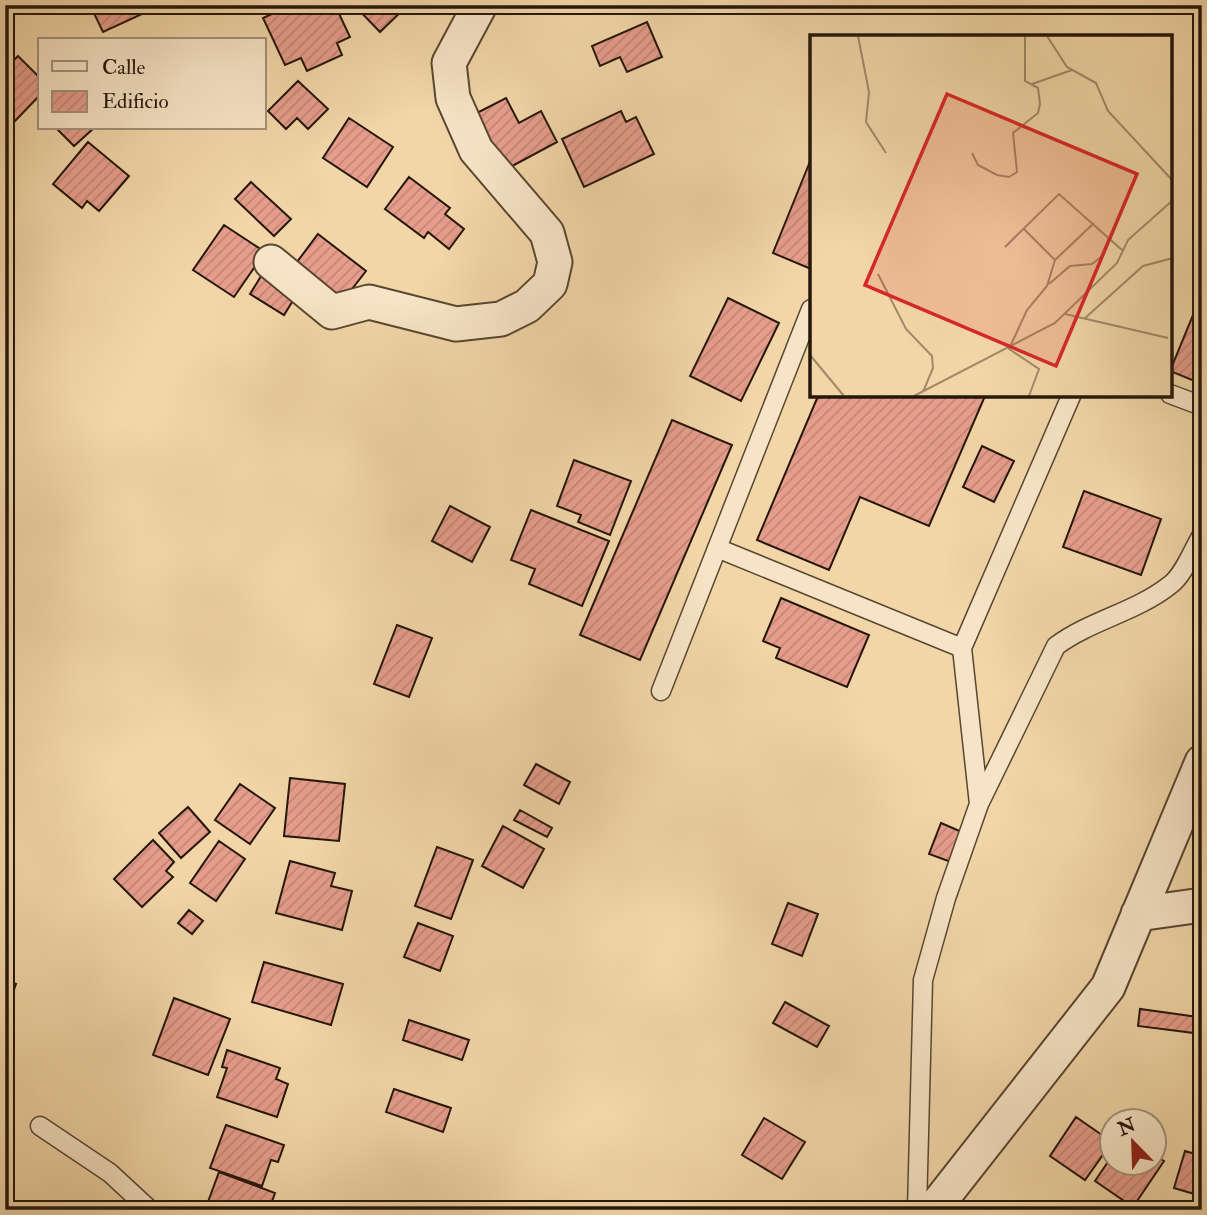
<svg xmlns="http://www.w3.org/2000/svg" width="1207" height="1215" font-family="'IM FELL Double Pica',serif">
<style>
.building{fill:url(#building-hatch);stroke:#25170b;stroke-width:2}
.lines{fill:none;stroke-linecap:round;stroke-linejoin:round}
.service-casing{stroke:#584732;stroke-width:21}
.minor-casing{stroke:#584732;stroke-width:37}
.service{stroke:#f7e4c6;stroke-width:18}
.minor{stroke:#f7e4c6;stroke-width:33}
.inset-road{fill:none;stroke:#a08a69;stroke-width:2}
.view{fill:#d62828;fill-opacity:0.15;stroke:#d62828;stroke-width:3.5}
.inset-edge{fill:none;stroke:#25170b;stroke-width:3.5}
</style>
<defs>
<pattern id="building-hatch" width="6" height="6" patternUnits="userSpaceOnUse" patternTransform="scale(1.75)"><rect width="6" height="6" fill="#e69d8c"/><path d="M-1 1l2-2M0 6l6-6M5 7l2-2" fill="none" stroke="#c58677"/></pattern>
</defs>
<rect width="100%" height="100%" fill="#f2d6a8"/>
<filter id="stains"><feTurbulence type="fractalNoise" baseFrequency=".00286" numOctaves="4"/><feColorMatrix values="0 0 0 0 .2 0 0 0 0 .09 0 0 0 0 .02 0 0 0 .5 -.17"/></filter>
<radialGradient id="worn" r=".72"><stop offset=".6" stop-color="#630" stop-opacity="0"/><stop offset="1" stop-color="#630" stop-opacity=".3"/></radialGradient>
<!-- building -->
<path class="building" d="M 90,5 L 138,5 L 142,14 L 103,32 Z
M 291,5 L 335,5 L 350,37 L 337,43 L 342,55 L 307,71 L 301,58 L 285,65 L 263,18 Z
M 354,5 L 408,5 L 380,32 Z
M 647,22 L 662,57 L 627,72 L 620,57 L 600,66 L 592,46 Z
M 18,56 L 40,78 L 40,95 L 14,122 L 5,114 L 5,69 Z
M 298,81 L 328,109 L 308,129 L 297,118 L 286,129 L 268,111 Z
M 506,98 L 519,123 L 541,111 L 557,142 L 501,172 L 471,116 Z
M 621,111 L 626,122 L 636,117 L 654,154 L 584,187 L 562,139 Z
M 349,118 L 393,147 L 367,187 L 323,158 Z
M 56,128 L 94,128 L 74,146 Z
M 88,142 L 129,176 L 99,211 L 87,201 L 82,208 L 53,184 Z
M 811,159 L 811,269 L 773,253 Z
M 409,177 L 450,208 L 445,214 L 464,229 L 449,249 L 428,232 L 424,238 L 385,209 Z
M 251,182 L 291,219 L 274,236 L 235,199 Z
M 224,225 L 265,252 L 234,297 L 193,270 Z
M 318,234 L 366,271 L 338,307 L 291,270 Z
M 263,273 L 297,294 L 284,315 L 250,294 Z
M 728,298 L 779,323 L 741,401 L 690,376 Z
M 1193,315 L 1202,318 L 1202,384 L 1170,371 Z
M 818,396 L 985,396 L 929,526 L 860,497 L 829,570 L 757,540 Z
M 672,420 L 732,445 L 640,660 L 580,635 Z
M 982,446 L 1014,461 L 994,502 L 963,487 Z
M 574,460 L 631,481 L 610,535 L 578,522 L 581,515 L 557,506 Z
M 1084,491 L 1161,519 L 1141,575 L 1063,547 Z
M 450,506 L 490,527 L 472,562 L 432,541 Z
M 531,510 L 609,541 L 582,606 L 529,584 L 535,569 L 511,560 Z
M 781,598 L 869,635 L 847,687 L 776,658 L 780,648 L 763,641 Z
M 397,625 L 432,638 L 409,697 L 374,684 Z
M 536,764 L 570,782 L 559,804 L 524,785 Z
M 290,778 L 345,784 L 339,841 L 284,836 Z
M 240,784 L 275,808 L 250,844 L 215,820 Z
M 188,807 L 210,832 L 181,858 L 159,833 Z
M 520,810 L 552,828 L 547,837 L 514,820 Z
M 941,823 L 962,832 L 951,862 L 929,854 Z
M 503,826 L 544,849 L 523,888 L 482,866 Z
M 153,840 L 174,862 L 166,871 L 173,877 L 142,907 L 114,879 Z
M 219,841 L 245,859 L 216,901 L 190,883 Z
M 437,847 L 473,860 L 451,919 L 415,906 Z
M 290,861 L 335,873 L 331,886 L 352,891 L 342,930 L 276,913 Z
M 788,903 L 818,914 L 802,956 L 772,944 Z
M 189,910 L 203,921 L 192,934 L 178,923 Z
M 418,923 L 453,936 L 440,971 L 404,957 Z
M 264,962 L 343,984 L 331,1025 L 252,1002 Z
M 5,981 L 16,984 L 7,1009 L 5,1008 Z
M 174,998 L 230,1019 L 208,1075 L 153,1055 Z
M 1200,1001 L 1202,1034 L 1138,1026 L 1140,1009 L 1198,1017 Z
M 785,1002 L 829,1026 L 817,1047 L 773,1023 Z
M 409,1020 L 469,1040 L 462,1060 L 403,1040 Z
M 227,1050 L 280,1068 L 276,1079 L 288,1084 L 277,1117 L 217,1097 L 227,1068 L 222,1067 Z
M 394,1089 L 451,1108 L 443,1132 L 386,1112 Z
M 1076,1117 L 1112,1142 L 1085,1180 L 1050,1156 Z
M 764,1118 L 805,1142 L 782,1179 L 742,1155 Z
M 226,1125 L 284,1145 L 278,1162 L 271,1160 L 262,1186 L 210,1168 Z
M 1185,1151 L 1202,1156 L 1202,1210 L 1197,1210 L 1201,1196 L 1174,1188 Z
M 1154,1155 L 1164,1161 L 1133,1207 L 1095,1181 L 1112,1156 L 1112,1162 L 1154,1162 Z
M 219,1172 L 275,1193 L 269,1210 L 205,1210 Z"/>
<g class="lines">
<!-- service casing -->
<g class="service-casing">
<path id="service" d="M 1170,394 L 1202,406
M 717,548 L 962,648
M 661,691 L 811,309
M 980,802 L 1056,646 C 1091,620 1136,612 1170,585 C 1184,575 1193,549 1202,535
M 40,1126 L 110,1173 L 150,1210
M 917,1210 L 923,980 L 946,898 L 979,804 L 962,648 L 1071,396"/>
</g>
<!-- minor casing -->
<g class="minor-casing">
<path id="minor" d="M 271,262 L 332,312 L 369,302 L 456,324 L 501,319 L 527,306 L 550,284 L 555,262 L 547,233 L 476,150 L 453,98 L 449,63 L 480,5
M 1138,914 L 1202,905
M 933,1210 L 1108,987 L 1202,762"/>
</g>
<!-- service -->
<use href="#service" class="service"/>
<!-- minor -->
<use href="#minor" class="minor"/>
</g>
<!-- overview -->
<g transform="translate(810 35)">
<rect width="362" height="362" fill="#f2d6a8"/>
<path class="inset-road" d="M 48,1 L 59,57 L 56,87 L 76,118M 237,1 L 257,32 L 286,48 L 298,76 L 363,146M 222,49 L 262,35M 162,118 L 168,130 L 187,140 L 199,142 L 207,137 L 203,98 L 228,78 L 230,69 L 228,53 L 215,46 L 215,1M 213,193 L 245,225M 195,212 L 249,159 L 312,215M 68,239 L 96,294 L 122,321 L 123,333 L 113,357M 239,249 L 260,231 L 282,229 L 291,222 L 299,203M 255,279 L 358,303M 274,284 L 333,231 L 363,223M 0,320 L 34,361M 104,361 L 245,288 L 307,228 L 318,205 L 363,165M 219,361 L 229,334 L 199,314 L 217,275 L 237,251 L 245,225 L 284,188"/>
<path class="view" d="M 137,59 L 327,139 L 246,331 L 55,250 Z"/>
<rect width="362" height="362" class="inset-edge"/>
</g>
<!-- margin -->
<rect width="1207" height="1215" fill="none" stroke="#f2d6a8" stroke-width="28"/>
<rect x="7" y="7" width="1193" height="1201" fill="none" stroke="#25170b" stroke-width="3.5"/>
<rect x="14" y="14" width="1179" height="1187" fill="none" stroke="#25170b" stroke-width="2"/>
<!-- legend -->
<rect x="38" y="38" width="228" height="91" fill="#f7e4c6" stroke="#a3927b" stroke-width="2"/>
<rect x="52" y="61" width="35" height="10" fill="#f7e4c6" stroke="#a3927b" stroke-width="2"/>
<text x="102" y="74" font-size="21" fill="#25170b">Calle</text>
<rect x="52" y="91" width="35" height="21" fill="url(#building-hatch)" stroke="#a3927b" stroke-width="2"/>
<text x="102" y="108" font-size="21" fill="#25170b">Edificio</text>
<!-- north arrow -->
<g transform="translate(1133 1142) rotate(337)"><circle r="33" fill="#f7e4c6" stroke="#a3927b" stroke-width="2"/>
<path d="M0-5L12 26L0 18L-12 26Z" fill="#8f2418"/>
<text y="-10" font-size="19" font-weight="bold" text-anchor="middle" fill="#25170b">N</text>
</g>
<rect width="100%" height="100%" filter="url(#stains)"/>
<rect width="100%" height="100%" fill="url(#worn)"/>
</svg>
